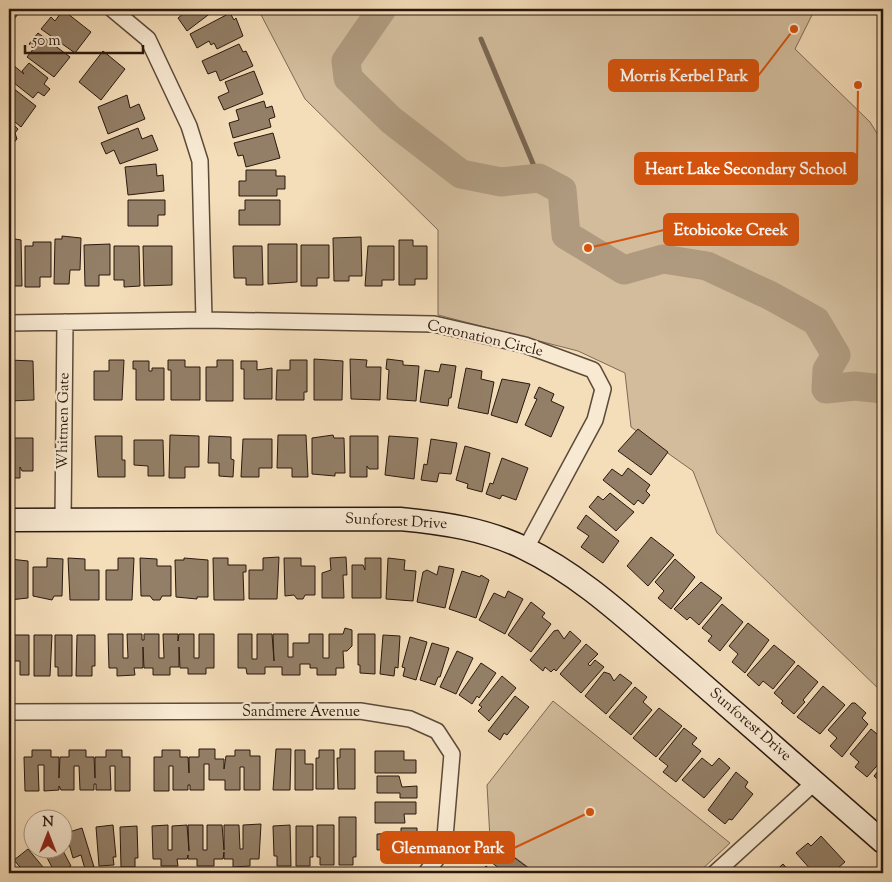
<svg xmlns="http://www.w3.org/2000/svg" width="892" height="882" font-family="'Sorts Mill Goudy',serif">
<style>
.green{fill:#d2bc9c;stroke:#7e6a55}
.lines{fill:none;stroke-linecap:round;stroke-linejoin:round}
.stream{stroke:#7a6652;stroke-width:5}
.river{stroke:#af9a7f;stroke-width:29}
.building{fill:#937f67;stroke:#2a190e}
.street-casing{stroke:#5c4a39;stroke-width:18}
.secondary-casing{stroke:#2a190e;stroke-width:25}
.street{stroke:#f8e9d2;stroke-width:15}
.secondary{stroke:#f8e9d2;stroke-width:22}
.labels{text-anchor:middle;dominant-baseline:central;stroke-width:4.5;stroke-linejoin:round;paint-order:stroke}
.street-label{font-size:15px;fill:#2a190e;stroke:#f8e9d2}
.leader{fill:none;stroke:#d5530c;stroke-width:2}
.callout-dot{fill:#d5530c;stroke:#f8e9d2;stroke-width:2}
.callout{fill:#d5530c;stroke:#d5530c;stroke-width:2}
.callout-label{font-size:16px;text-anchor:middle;font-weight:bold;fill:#fff}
</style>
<rect width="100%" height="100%" fill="#f4ddb9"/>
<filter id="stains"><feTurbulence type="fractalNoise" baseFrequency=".004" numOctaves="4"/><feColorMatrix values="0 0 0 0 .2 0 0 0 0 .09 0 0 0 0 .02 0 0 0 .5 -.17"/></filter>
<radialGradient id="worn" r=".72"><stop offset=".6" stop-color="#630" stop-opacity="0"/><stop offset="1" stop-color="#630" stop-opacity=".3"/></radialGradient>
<!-- green -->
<path class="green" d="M 258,9 L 815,9 L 795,49 L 870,122 L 883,143 L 883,693 L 717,533 L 693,471 L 631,427 L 625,373 L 578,351 L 438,315 L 438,230 L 305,99 Z
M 553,701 L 730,843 L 698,873 L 536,873 L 490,839 L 487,785 Z"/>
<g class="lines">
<!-- stream -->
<path class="stream" d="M 481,39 L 539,178"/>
<!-- river -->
<path class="river" d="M 382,9 L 346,61 L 348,78 L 391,120 L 461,174 L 501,182 L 539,178 L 562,190 L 566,235 L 624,270 L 663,259 L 707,266 L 771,296 L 816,321 L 836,355 L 827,370 L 826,389 L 855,386 L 883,389"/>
</g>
<!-- building -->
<path class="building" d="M 187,9 L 216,9 L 187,31 L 178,18 L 188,10 Z
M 63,10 L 91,32 L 75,53 L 41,29 L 51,17 L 55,21 Z
M 230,13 L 234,20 L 236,18 L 243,36 L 217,49 L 214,43 L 211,45 L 209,41 L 197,48 L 190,34 Z
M 38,33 L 70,57 L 54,77 L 27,57 L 34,48 L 29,44 Z
M 239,44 L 243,52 L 246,51 L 253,66 L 220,81 L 216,71 L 208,74 L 202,61 Z
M 103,51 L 125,69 L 101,100 L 79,82 Z
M 29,63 L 48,78 L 44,84 L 50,89 L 44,96 L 38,92 L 33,98 L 9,79 L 9,71 L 13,65 L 24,74 L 22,71 Z
M 254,71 L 263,94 L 224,110 L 218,97 L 229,92 L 225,82 Z
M 9,85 L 36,106 L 21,127 L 9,117 Z
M 127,95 L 130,108 L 139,104 L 145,119 L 108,134 L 98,107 Z
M 264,101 L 266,108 L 272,106 L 275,117 L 269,119 L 271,127 L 233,138 L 229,123 L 239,120 L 236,110 Z
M 9,121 L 18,129 L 15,133 L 17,139 L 11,146 L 9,145 Z
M 138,128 L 142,139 L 152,135 L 158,150 L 120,164 L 114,150 L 106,154 L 101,143 Z
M 273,133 L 280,158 L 246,167 L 243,155 L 238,156 L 234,143 Z
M 156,164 L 157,176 L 163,175 L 164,191 L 128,195 L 125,167 Z
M 246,170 L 276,170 L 276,176 L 285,176 L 285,189 L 277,189 L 277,196 L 239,196 L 239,181 L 246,181 Z
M 128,200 L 165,200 L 165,215 L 158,215 L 158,226 L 128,226 Z
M 245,200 L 280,200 L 280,225 L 239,225 L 239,210 L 245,210 Z
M 62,236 L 81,238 L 80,270 L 70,270 L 69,284 L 54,284 L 55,239 L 62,239 Z
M 361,237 L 362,276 L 349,276 L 349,281 L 334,281 L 333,238 Z
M 9,238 L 21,240 L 22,286 L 9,286 Z
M 399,240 L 413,240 L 413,246 L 427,246 L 427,279 L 415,279 L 415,285 L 399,285 Z
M 33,242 L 51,242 L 51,277 L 40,277 L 40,287 L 25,287 L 25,246 L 33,246 Z
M 110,244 L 110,275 L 99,275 L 99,286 L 85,286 L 84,245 Z
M 268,244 L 297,244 L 297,282 L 268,284 Z
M 301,245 L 329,245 L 329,278 L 317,278 L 317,286 L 301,286 Z
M 114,246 L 139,246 L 140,286 L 124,287 L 124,280 L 114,280 Z
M 143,246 L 172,246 L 172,285 L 144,286 Z
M 233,246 L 262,246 L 263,285 L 246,285 L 246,278 L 234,278 Z
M 368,246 L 394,246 L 394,280 L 382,280 L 382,286 L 365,286 Z
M 314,359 L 343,361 L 342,400 L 314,400 Z
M 350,359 L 367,360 L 366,367 L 381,367 L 380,400 L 351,399 Z
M 387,359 L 403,361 L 403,365 L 419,366 L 416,401 L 387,399 L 389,370 L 386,369 Z
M 9,360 L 33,361 L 34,400 L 9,401 Z
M 109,360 L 124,360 L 122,400 L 94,400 L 94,371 L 109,371 Z
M 168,360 L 185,360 L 185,367 L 200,367 L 200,400 L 171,400 L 171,370 L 168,370 Z
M 217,360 L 233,360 L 233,401 L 206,401 L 206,367 L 217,367 Z
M 290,360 L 307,360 L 307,392 L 304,392 L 304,400 L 276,400 L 277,370 L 290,370 Z
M 133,361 L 149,361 L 149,371 L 152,371 L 152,368 L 164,368 L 164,400 L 136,400 L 136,369 L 133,369 Z
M 241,361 L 257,361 L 257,370 L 272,368 L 272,399 L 244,399 L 244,369 L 241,369 Z
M 441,364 L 456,366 L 451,398 L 449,398 L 448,406 L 420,402 L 425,370 L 439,372 Z
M 466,368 L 482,371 L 481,379 L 494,382 L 488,414 L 458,408 Z
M 502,379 L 530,384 L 517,423 L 491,415 Z
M 539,387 L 554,394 L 551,401 L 564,407 L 551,437 L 525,425 L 537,399 L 534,398 Z
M 638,429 L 668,452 L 651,475 L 618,451 Z
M 170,435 L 199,436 L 199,467 L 185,467 L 185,478 L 169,478 Z
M 278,435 L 306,435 L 308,477 L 292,477 L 292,468 L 277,468 Z
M 333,435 L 334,438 L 344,438 L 345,473 L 335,473 L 335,476 L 312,474 L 312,438 Z
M 95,436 L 122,436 L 122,460 L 125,460 L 125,477 L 98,477 Z
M 209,436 L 231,437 L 231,459 L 234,460 L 233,477 L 219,476 L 219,463 L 208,463 Z
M 350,436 L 378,436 L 378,469 L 369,469 L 367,466 L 367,477 L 350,477 Z
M 389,436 L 418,438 L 414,479 L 385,475 Z
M 9,438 L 33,438 L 33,471 L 22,471 L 20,467 L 20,478 L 9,478 Z
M 243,439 L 272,439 L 272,468 L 259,468 L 259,477 L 241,477 Z
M 431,439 L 457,443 L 451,474 L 439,473 L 437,482 L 421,480 L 424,464 L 427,465 Z
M 134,440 L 163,440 L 164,476 L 148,476 L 148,466 L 134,465 Z
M 465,446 L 490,453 L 482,492 L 467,488 L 468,484 L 456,480 Z
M 502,458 L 528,468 L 516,500 L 502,495 L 500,499 L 486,494 L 490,483 L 493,484 Z
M 628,468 L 650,485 L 646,491 L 650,495 L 643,504 L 638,500 L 634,505 L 603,480 L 612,469 L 622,476 Z
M 610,493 L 634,512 L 616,531 L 589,507 L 598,496 L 603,500 Z
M 586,515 L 619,541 L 603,563 L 581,547 L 589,536 L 577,528 Z
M 651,537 L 674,555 L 648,586 L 627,566 Z
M 279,557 L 277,599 L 249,599 L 249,570 L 263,570 L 263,558 Z
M 346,557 L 347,575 L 343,575 L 344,598 L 322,598 L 322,573 L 331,570 L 330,558 Z
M 47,558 L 63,559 L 62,596 L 54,596 L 52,600 L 33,596 L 33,567 L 47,567 Z
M 68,558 L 85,559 L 85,570 L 99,570 L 99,600 L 70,600 Z
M 118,558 L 134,558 L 132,600 L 106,600 L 106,570 L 118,570 Z
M 140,558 L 157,559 L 157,566 L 171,566 L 171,596 L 162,596 L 160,600 L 153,600 L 150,596 L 141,596 Z
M 184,558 L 208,560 L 208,597 L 197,597 L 197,599 L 176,597 L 175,560 L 184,560 Z
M 213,558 L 228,558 L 228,565 L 246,565 L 246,572 L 243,572 L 244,600 L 214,600 Z
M 284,558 L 301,558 L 301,566 L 315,566 L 315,595 L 305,595 L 303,599 L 297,599 L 294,595 L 285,596 Z
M 365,558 L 381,558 L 381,598 L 352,598 L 352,565 L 363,565 L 365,570 Z
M 388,558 L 405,560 L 404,570 L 416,571 L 413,601 L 386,599 Z
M 10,559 L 28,561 L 28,598 L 9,600 Z
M 675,559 L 695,577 L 671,609 L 658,598 L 664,591 L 655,582 Z
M 439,566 L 454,569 L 445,608 L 417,602 L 423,572 L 427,570 L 437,575 Z
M 462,571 L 480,577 L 481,575 L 489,580 L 476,618 L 449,609 Z
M 701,582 L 722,598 L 699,625 L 690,617 L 687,620 L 674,609 Z
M 508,591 L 523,599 L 505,634 L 479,620 L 494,593 L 505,598 Z
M 531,602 L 545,613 L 542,617 L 551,624 L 531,652 L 508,635 Z
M 722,604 L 743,622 L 720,651 L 708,641 L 712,636 L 702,628 Z
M 748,623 L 769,640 L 745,673 L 732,662 L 738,654 L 729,646 Z
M 345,628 L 352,630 L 352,646 L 347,651 L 343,651 L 344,668 L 336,668 L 336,675 L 317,675 L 317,668 L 310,668 L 310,664 L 300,664 L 300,675 L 282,675 L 282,667 L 265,667 L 265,674 L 247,674 L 246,668 L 238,668 L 238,634 L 252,634 L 252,659 L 257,659 L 257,634 L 272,634 L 274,661 L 273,634 L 288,634 L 288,657 L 293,657 L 293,643 L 309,643 L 309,634 L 323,634 L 323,658 L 329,658 L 329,634 L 343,634 Z
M 558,630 L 564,639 L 570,631 L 581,641 L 556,671 L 554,669 L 551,672 L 545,667 L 543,671 L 530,660 L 554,631 Z
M 108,634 L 123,634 L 123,658 L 128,658 L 127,634 L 142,634 L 142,640 L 144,640 L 144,634 L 159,634 L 159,658 L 164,658 L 163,634 L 178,634 L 178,641 L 179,634 L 194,634 L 194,658 L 199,658 L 199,634 L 214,634 L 214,668 L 206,668 L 206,674 L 188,674 L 188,668 L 180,668 L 179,647 L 179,667 L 170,667 L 170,675 L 153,675 L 153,668 L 144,668 L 143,647 L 143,668 L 134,668 L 135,675 L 117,676 L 117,668 L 109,668 Z
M 358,634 L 375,634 L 375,674 L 360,673 L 360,665 L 358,665 Z
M 12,635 L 29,635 L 29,675 L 20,675 L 20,661 L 12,661 Z
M 34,635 L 52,635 L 50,676 L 34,676 Z
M 55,635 L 72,635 L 72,676 L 58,676 L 58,667 L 55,667 Z
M 77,635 L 95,635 L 95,666 L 92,666 L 92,676 L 76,676 Z
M 383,635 L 400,636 L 398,668 L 395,667 L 394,676 L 380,674 Z
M 410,637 L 427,642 L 416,680 L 403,676 L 405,668 L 402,667 Z
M 432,643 L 449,648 L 440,677 L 438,677 L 435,685 L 420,680 Z
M 586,644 L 598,654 L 588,664 L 590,666 L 595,660 L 604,667 L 581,693 L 560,674 Z
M 774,645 L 795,662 L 773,689 L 763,681 L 759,686 L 747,675 Z
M 457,651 L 473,658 L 456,694 L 440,687 Z
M 481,663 L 496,673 L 479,698 L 477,696 L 472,704 L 459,695 Z
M 798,665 L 818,682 L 803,700 L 805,702 L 794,714 L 781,703 L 783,701 L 774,693 Z
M 604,672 L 610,674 L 614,681 L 620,674 L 632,683 L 606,714 L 585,696 Z
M 502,676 L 516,688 L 489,721 L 478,711 L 482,707 L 479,705 Z
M 823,686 L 845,705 L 820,734 L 797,717 Z
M 635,687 L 647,697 L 643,702 L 652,710 L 631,735 L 609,717 Z
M 515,696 L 529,707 L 507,735 L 504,733 L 500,740 L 488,731 Z
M 852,703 L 855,703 L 866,713 L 862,718 L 868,724 L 842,757 L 830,746 L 837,738 L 828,730 Z
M 659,708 L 682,726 L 656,757 L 633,738 Z
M 684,728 L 697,738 L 692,744 L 701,751 L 676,782 L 663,772 L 668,766 L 659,759 Z
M 871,729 L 883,739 L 883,759 L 867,777 L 855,767 L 859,762 L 850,754 Z
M 199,749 L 215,749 L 215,759 L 224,759 L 224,769 L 226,756 L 235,756 L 235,750 L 250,750 L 250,756 L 260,756 L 260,790 L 244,790 L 244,767 L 240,767 L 240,790 L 225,790 L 225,780 L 209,780 L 209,764 L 204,764 L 204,790 L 190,790 L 190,785 L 188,785 L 188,790 L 173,790 L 173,766 L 169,766 L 169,791 L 154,791 L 154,757 L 162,757 L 162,750 L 180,750 L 180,757 L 188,757 L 189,773 L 189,757 L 199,757 Z
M 276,749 L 291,749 L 290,790 L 273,790 Z
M 340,749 L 355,749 L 355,789 L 338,789 L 337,758 L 340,758 Z
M 32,750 L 51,750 L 51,757 L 59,757 L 59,778 L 60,757 L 69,757 L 69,750 L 86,750 L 86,757 L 94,757 L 95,778 L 95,757 L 106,757 L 106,750 L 122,750 L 122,757 L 130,757 L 130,791 L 115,791 L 115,766 L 110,766 L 111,790 L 96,790 L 96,784 L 94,784 L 94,790 L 80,790 L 79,766 L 74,766 L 74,790 L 61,790 L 59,786 L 59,790 L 44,791 L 44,765 L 38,765 L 39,791 L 25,791 L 24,757 L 32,757 Z
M 295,750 L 305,750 L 305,764 L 313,764 L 313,790 L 295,790 Z
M 319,750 L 334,750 L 334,789 L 316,789 L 316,758 L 319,758 Z
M 375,751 L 404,751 L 404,760 L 416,760 L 416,773 L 375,773 Z
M 702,758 L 712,766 L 719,758 L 730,768 L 704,798 L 682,780 Z
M 9,759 L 11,759 L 10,790 L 9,790 Z
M 883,765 L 883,784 L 874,776 Z
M 736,772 L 748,782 L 745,787 L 753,794 L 732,820 L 729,819 L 725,824 L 708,810 Z
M 377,776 L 399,776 L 402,787 L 417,786 L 417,798 L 400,798 L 400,793 L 377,793 Z
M 375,802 L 416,802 L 416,814 L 404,814 L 405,823 L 375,823 Z
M 339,817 L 356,817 L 356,857 L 353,857 L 353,865 L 339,865 Z
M 261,824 L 259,859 L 250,859 L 250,866 L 233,867 L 233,859 L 224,859 L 224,852 L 223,859 L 214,859 L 214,866 L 197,866 L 197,859 L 188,859 L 188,855 L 187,859 L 177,859 L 178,866 L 161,866 L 161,859 L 153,859 L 152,826 L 168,825 L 168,850 L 172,850 L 172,826 L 187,825 L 189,851 L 188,825 L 203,825 L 203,850 L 207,850 L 207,825 L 222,825 L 224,850 L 224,825 L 239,825 L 240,849 L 243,849 L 243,825 Z
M 113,825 L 116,857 L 113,857 L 114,865 L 99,866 L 96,827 Z
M 290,825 L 291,866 L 277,866 L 277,856 L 274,856 L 273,826 Z
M 317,825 L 334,825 L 334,865 L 320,865 L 320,857 L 317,857 Z
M 137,826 L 138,858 L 135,858 L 135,867 L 121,867 L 120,827 Z
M 296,826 L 313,826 L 313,857 L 310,857 L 310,866 L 296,866 Z
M 82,828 L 94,867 L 85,869 L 81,855 L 73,858 L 66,833 Z
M 401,828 L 417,828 L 417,839 L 402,839 L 400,849 L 377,850 L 377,834 L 401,833 Z
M 821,836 L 845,862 L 832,873 L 812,871 L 796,853 L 808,843 L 811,846 Z
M 496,844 L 531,870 L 528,873 L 505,873 L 491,862 L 493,860 L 487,856 Z
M 28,849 L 48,873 L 25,873 L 14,860 Z
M 62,849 L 71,866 L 69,867 L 71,873 L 55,873 L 43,850 Z
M 783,864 L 791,873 L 773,873 Z
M 10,865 L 18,873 L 9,873 Z
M 486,866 L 491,870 L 493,868 L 501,873 L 481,873 Z
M 802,867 L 808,873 L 794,873 Z"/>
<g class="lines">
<!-- street casing -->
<g class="street-casing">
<path id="street" d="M 112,9 L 148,39 L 189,126 L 200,161 L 204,320
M 9,12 L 11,9
M 9,323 L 204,320 L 434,324 L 525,345 L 593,370 L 603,389 L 595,420 L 526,548
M 63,520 L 65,322
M 9,712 L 360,711 L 410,719 L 437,731 L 452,754 L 444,849 L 426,873
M 715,873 L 815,782"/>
</g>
<!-- secondary casing -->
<g class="secondary-casing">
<path id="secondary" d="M 9,520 L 400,519 C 443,523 485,529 524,548 C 583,576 634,626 684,668 C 750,726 817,784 883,842"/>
</g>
<!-- street -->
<use href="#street" class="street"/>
<!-- secondary -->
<use href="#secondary" class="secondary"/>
</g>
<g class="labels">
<!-- street labels -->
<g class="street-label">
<text transform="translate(485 339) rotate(13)">Coronation Circle</text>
<text transform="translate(64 421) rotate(-89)">Whitmen Gate</text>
<text transform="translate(396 522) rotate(3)">Sunforest Drive</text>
<text x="301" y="712">Sandmere Avenue</text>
<text transform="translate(750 725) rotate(41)">Sunforest Drive</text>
</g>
</g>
<!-- callouts -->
<path class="leader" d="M794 29L758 76M858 85L857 168M588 248L664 230M590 812L514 848"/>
<g class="callout-dot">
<circle cx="794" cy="29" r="5"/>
<circle cx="858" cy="85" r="5"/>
<circle cx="588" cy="248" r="5"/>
<circle cx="590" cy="812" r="5"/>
</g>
<g class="callout">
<rect x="609" y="60" width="149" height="31" rx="5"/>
<rect x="635" y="153" width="222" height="31" rx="5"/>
<rect x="664" y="214" width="134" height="31" rx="5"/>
<rect x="381" y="832" width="133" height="31" rx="5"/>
</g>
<g class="callout-label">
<text x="684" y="81">Morris Kerbel Park</text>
<text x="746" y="174">Heart Lake Secondary School</text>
<text x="731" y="235">Etobicoke Creek</text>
<text x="448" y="853">Glenmanor Park</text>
</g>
<!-- margin -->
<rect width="892" height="882" fill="none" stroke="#f4ddb9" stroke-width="30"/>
<rect x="10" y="10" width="872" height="862" fill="none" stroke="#2a190e" stroke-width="2.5"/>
<rect x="15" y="15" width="862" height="852" fill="none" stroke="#2a190e"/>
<!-- north arrow -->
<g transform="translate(48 834)"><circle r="24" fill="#f8e9d2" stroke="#a69684"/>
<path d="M0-4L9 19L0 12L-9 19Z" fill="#8f2418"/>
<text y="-8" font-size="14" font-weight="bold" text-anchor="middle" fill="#2a190e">N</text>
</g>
<!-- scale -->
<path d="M25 45v8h118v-8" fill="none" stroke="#2a190e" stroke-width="2.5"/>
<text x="32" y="45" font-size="15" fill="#2a190e" stroke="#f8e9d2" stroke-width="4" paint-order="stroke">50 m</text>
<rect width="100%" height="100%" filter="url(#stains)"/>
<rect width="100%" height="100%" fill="url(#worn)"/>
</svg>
